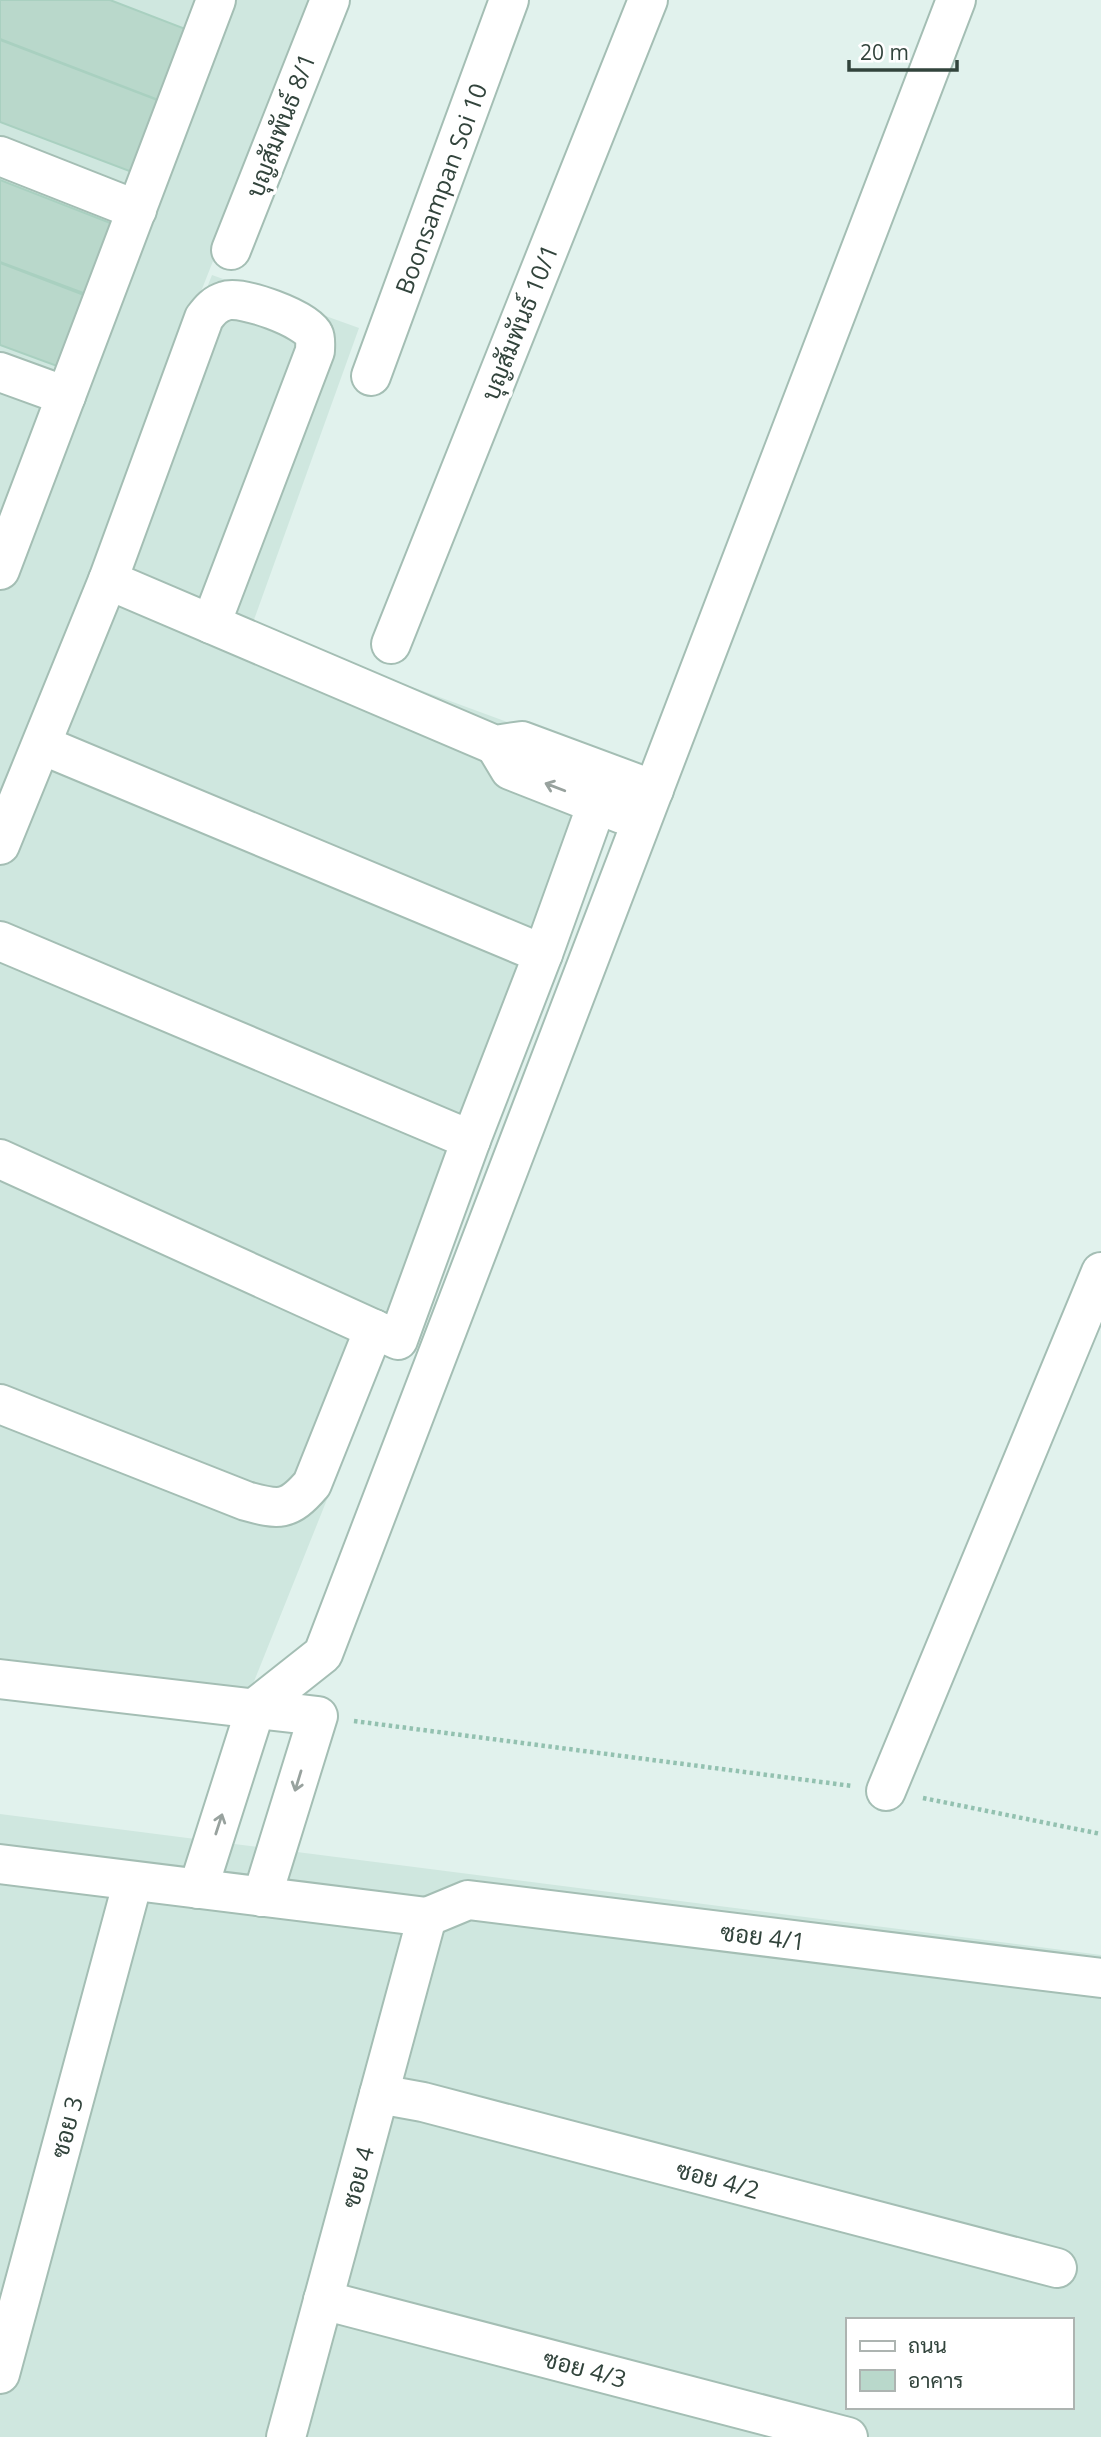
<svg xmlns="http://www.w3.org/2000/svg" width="1101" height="2437" font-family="'Open Sans',Sarabun,sans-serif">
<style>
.residential{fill:#cfe7df;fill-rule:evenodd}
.building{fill:#b9d8cb;stroke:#a9d0c0;stroke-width:2}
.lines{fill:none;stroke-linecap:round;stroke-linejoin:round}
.minor-casing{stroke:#a4beb4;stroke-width:42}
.path{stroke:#93c1b0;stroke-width:4.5;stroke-dasharray:3.5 3.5;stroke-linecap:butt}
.minor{stroke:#fff;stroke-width:38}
.oneway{stroke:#98a29e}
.labels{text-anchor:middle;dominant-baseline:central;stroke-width:7;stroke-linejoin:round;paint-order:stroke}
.street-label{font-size:24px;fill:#32443c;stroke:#fff}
</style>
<rect width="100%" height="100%" fill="#e1f2ed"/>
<!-- residential -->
<path class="residential" d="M 0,0 L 316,0 L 0,801 Z
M 212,275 L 359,328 L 251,628 L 622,764 L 251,1689 L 0,1658 L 0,811 Z
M 0,1814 L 1101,1955 L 1101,2437 L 0,2437 ZM 847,2320 L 1071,2320 L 1071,2407 L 847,2407 Z"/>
<!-- building -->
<path class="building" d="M 0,0 L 110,0 L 188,30 L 161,101 L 0,39 Z
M 0,40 L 160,101 L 132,172 L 0,122 Z
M 0,180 L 113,224 L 86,294 L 0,262 Z
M 0,263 L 84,295 L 57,366 L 0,345 Z"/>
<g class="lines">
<!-- minor casing -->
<g class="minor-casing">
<g id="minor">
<path d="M 0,156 L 137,210"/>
<path d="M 231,250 L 330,0"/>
<path d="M 0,372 L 66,396"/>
<path id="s1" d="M 371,376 L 509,0"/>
<path d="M 0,570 L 216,0"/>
<path d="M 108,580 L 204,318 C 210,310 215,304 225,301 C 241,295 307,319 314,335 C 316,339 315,346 315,351 L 211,624"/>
<path d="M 391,644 L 648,0"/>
<path d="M 42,745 L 543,954"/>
<path d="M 495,745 L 510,770 L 622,814"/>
<path d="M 0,845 L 108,580 L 495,745 L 522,741 L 654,790"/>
<path d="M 0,941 L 471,1140 L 543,954 L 597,804"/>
<path d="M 0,1159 L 398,1340 L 471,1140"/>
<path d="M 0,1404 L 246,1501 C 279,1510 288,1512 312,1484 L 374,1329"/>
<path d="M 0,1679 L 318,1716 L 262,1897"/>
<path d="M 886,1791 L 1101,1272"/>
<path d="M 0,1864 L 427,1917"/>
<path d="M 198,1889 L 256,1707 L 323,1654 L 956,0"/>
<path d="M 427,1917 L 468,1900 L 1101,1978"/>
<path d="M 379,2094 L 423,2102 L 1057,2268"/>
<path d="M 323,2300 L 848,2437"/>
<path d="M 0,2374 L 133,1881"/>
<path d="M 286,2437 L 427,1917"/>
</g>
</g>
<!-- path -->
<path class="path" d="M 354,1721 L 852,1786
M 923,1798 L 1101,1834"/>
<!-- minor -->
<use href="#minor" class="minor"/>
</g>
<!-- one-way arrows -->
<defs><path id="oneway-shaft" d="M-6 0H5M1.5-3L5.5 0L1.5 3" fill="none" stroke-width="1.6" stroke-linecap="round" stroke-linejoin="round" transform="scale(1.75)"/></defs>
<g class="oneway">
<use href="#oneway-shaft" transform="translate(555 787) rotate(-159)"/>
<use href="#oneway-shaft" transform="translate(298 1781) rotate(107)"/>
<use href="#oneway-shaft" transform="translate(219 1824) rotate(-72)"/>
</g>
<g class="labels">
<!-- street labels -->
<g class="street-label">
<text transform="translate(280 125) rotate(-69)">บุญสัมพันธ์ 8/1</text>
<text stroke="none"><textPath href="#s1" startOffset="200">Boonsampan Soi 10</textPath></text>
<text transform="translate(519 322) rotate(-68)">บุญสัมพันธ์ 10/1</text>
<text transform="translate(763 1936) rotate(7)">ซอย 4/1</text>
<text transform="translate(66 2127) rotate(-75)">ซอย 3</text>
<text transform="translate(357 2177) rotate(-75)">ซอย 4</text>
<text transform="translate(718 2179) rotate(15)">ซอย 4/2</text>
<text transform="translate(585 2368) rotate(15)">ซอย 4/3</text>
</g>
</g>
<!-- legend -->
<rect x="846" y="2318" width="228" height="91" fill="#ffffff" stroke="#adb4b1" stroke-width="2"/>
<rect x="860" y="2341" width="35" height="10" fill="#ffffff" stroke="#adb4b1" stroke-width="2"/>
<text x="908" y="2353" font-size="21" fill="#32443c">ถนน</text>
<rect x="860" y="2370" width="35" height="21" fill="#b9d8cb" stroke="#adb4b1" stroke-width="2"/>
<text x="908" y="2388" font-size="21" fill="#32443c">อาคาร</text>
<!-- scale -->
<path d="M849 60v10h108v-10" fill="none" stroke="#32443c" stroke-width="3.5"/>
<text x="860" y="60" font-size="21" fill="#32443c" stroke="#ffffff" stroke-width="5" paint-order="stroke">20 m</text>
</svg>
